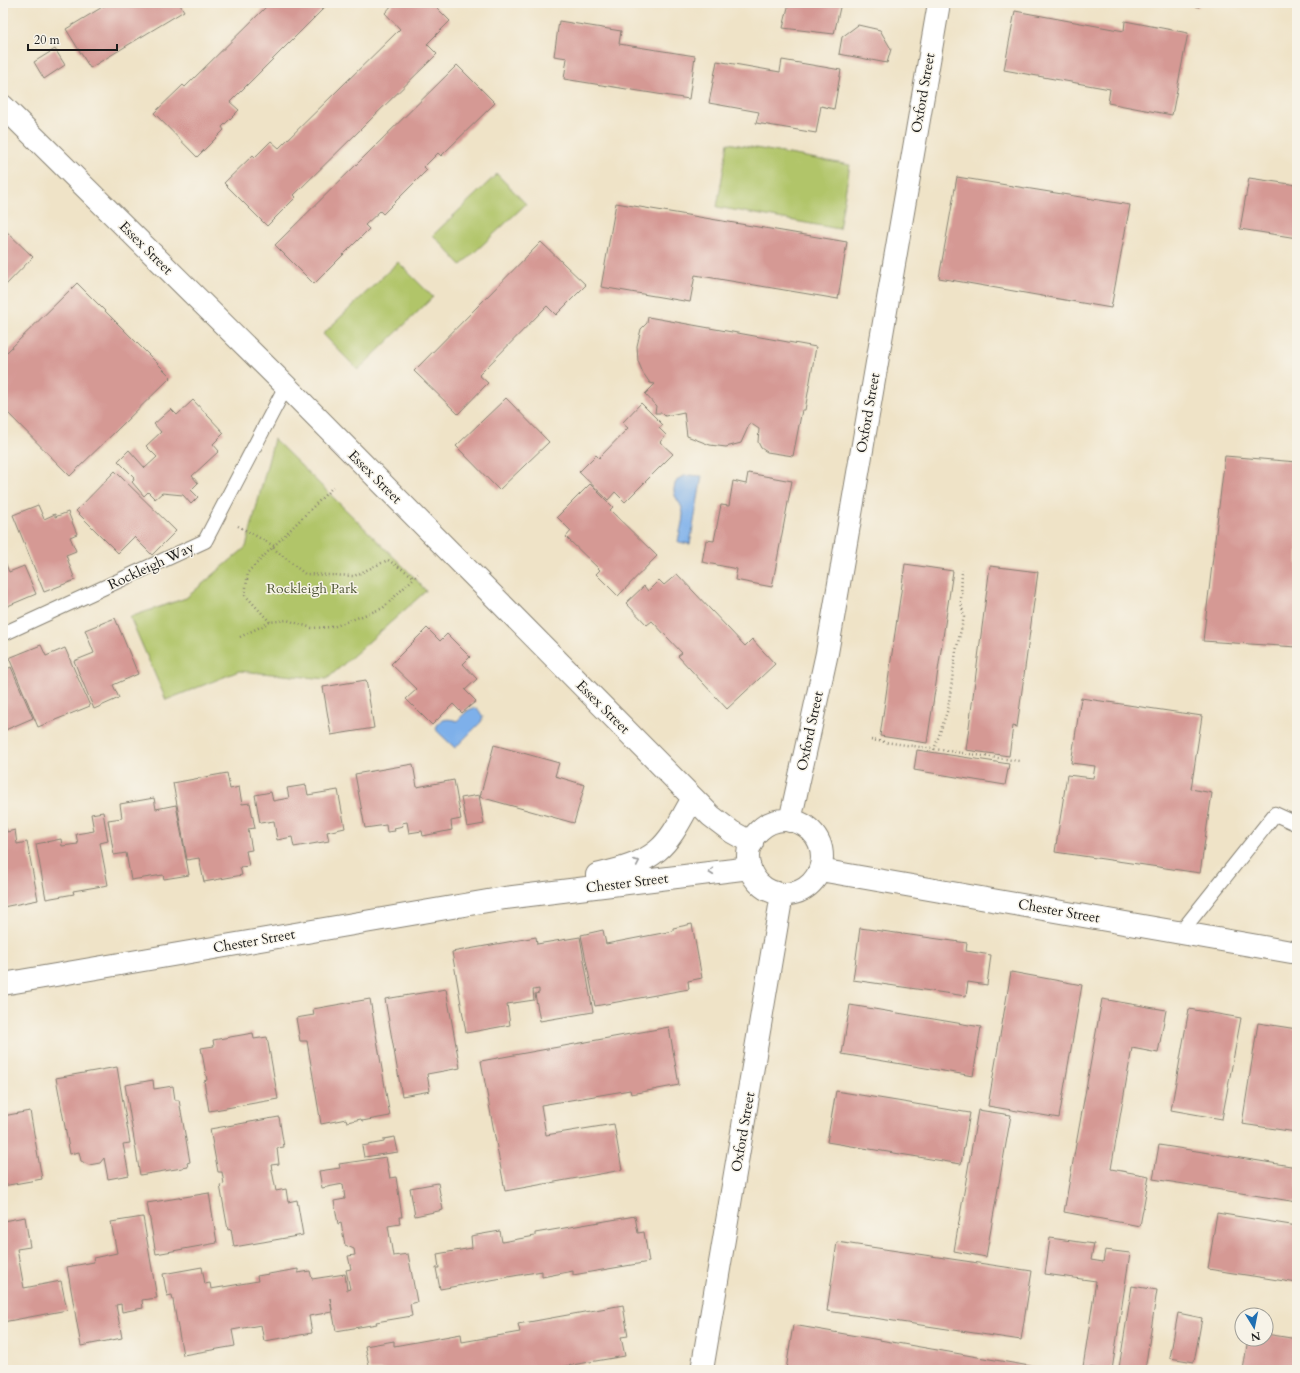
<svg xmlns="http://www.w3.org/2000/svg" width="1300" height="1373" font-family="Cardo,serif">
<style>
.green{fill:#b1c569;stroke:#667042}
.water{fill:#7eb0ea;stroke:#4d6683}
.building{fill:#d59994}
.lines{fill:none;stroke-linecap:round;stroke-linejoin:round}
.lane-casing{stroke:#868072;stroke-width:16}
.street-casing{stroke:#868072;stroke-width:24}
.secondary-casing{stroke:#868072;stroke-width:24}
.path{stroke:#868072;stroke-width:2.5;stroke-dasharray:1 3;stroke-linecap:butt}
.lane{stroke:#fff;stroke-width:14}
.street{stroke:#fff;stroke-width:22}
.secondary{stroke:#fff;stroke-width:22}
.oneway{stroke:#999}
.labels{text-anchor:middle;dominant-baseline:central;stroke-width:3;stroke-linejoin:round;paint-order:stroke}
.street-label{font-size:14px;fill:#1c1c1c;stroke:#f7f3e8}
.park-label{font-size:14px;fill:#505737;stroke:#f7f3e8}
</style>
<rect width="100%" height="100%" fill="#f7f3e8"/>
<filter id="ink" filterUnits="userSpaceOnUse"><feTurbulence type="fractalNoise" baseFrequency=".025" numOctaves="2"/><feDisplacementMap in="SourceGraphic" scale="8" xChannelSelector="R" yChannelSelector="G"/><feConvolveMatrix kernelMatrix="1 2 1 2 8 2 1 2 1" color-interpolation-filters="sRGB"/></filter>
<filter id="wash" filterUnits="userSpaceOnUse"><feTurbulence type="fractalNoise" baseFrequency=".012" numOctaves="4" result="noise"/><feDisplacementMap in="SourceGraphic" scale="16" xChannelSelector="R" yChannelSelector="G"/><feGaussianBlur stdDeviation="0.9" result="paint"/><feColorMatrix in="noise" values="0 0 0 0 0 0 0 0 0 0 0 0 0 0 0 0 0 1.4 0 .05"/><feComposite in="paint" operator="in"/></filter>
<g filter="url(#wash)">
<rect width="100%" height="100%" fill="#efe3c7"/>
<!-- green -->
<path class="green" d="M 728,143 L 850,165 L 839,229 L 717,207 Z
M 497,174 L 526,204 L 461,265 L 433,235 Z
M 398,262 L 433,297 L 358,370 L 323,334 Z
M 274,439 L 414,577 L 426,591 L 327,679 L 239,671 L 166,700 L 130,617 L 186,598 L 246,547 Z"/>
<!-- water -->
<path class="water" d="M 690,475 L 702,476 L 690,544 L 678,542 C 679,533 683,523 683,514 C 683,501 670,498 675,484 C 678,477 683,476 690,475 Z
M 473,708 L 478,709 L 483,717 L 481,722 L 455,748 L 437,731 L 436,728 C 440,718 448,718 457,721 L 467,711 Z"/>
<g id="blocks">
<!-- building -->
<path class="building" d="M 109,3 L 179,3 L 184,11 L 90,68 L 66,29 Z
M 270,3 L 329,3 L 230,102 L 239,110 L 222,127 L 224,130 L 197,157 L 154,113 L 183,85 L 185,87 Z
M 394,3 L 432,3 L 450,21 L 427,44 L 437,54 L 294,195 L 296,197 L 267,226 L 224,183 L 253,155 L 255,157 L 271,141 L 279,148 L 400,29 L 385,13 Z
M 789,3 L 841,3 L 834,34 L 783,28 Z
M 1183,3 L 1199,3 L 1199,7 Z
M 1015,11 L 1124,31 L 1125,21 L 1188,33 L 1172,115 L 1108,103 L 1110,89 L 1004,70 Z
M 559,21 L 621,31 L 619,44 L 695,56 L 689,99 L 564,79 L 567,58 L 554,56 Z
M 858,25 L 880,30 L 891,49 L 887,63 L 839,54 L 842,37 Z
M 55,49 L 65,65 L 44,79 L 34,62 Z
M 782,60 L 841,70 L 834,109 L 821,106 L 816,133 L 756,123 L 759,112 L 709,103 L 717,61 L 780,72 Z
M 457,65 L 495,103 L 441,156 L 438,153 L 424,167 L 427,170 L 383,214 L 380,211 L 365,225 L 369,229 L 314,284 L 275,245 Z
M 957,177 L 1130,205 L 1111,308 L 939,278 Z
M 1249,178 L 1297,185 L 1297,238 L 1240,229 Z
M 616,203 L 847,242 L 838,299 L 695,275 L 690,302 L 601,287 Z
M 3,228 L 33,257 L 3,288 Z
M 541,242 L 586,285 L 556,315 L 547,306 L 479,375 L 488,383 L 458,414 L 414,371 Z
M 77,283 L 171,377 L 70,476 L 3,408 L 3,356 Z
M 648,317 L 816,347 L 805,410 L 802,410 L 793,456 L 767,452 L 761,448 L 758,442 L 759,429 L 750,423 L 741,443 L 726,447 L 710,445 L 687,436 L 684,412 L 665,416 L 662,413 L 655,413 L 656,406 L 645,394 L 655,384 L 650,383 L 643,373 L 638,361 L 637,346 L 641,329 L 647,323 Z
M 506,398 L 549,442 L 499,490 L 456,446 Z
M 193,400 L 224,433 L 213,444 L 219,451 L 192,476 L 198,483 L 191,490 L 198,497 L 191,504 L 183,495 L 162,493 L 155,499 L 148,492 L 144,496 L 132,482 L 134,480 L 133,478 L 134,477 L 118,461 L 129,450 L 145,468 L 157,457 L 146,446 L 161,432 L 154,424 L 171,409 L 177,415 Z
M 641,403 L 663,425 L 659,428 L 666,435 L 660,442 L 673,454 L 625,502 L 615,492 L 608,500 L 579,472 L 596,455 L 599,458 L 628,428 L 622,423 Z
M 1225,456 L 1297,462 L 1297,647 L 1203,641 Z
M 115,471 L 176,531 L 152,555 L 134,537 L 118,553 L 76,511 Z
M 748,473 L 792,481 L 772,587 L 735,580 L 737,569 L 702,562 L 706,540 L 714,541 L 721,505 L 729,506 L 733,481 L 746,484 Z
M 590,484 L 613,507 L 610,510 L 657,556 L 618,596 L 596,574 L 600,570 L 566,537 L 571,531 L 557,517 Z
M 38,505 L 44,519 L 55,514 L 55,517 L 68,512 L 77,534 L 70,537 L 76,551 L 66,555 L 75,580 L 44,592 L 13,515 Z
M 3,557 L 9,572 L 24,566 L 36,594 L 3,608 Z
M 905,564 L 953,571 L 927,743 L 880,736 Z
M 990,566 L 1038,572 L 1017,727 L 1013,726 L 1009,756 L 966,750 Z
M 677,574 L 745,646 L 752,639 L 775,664 L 727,709 L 678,656 L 682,653 L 652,621 L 647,625 L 626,603 L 644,586 L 648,591 L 659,580 L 664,585 Z
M 115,618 L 138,674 L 113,685 L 119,698 L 94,709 L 74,661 L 94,653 L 85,630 Z
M 427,628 L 440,641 L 447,634 L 470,657 L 463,664 L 477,679 L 465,690 L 476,701 L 462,713 L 453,704 L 432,725 L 406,699 L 417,689 L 391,664 Z
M 41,645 L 46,656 L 65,648 L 90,706 L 38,727 L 9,658 Z
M 11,667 L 33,718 L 3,731 L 3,671 Z
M 366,680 L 374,728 L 331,735 L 323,687 Z
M 1081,698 L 1202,716 L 1191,789 L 1212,793 L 1200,873 L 1055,852 L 1067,775 L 1093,778 L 1095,766 L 1071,763 Z
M 494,745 L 559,763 L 555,776 L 585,785 L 574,823 L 480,797 Z
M 917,750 L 1009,764 L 1005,785 L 914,770 Z
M 413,764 L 417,787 L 454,780 L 461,819 L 451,821 L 452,830 L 423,836 L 422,831 L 409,833 L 407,822 L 402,823 L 403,826 L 394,828 L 395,831 L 387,832 L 386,825 L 365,828 L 355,774 Z
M 227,773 L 230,789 L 239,787 L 242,804 L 250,803 L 255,828 L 248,829 L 252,850 L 246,851 L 249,866 L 240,867 L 242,875 L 204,882 L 199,858 L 187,860 L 173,783 Z
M 306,785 L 308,795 L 338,790 L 345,828 L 327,832 L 329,841 L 294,847 L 292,837 L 277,840 L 274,821 L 260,823 L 255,795 L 271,792 L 273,801 L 289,798 L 287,788 Z
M 479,795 L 484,824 L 467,827 L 461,798 Z
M 154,798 L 156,809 L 176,805 L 189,875 L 164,879 L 163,875 L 131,880 L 126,853 L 114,855 L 108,820 L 122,818 L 120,804 Z
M 103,812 L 108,841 L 100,843 L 108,885 L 73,891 L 74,894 L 46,899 L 36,844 L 61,839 L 62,846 L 78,844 L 76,834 L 94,831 L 91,814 Z
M 3,818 L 7,832 L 15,830 L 17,844 L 27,842 L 38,900 L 3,907 Z
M 692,924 L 702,978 L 688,981 L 689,989 L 595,1006 L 581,935 L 603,930 L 606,944 L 673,931 L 673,928 Z
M 860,928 L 967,943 L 966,951 L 991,955 L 987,985 L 968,982 L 966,996 L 853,980 Z
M 536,937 L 537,944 L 580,937 L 593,1012 L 540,1021 L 535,994 L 539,993 L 539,989 L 533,990 L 534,1000 L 507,1004 L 510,1025 L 466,1033 L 452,952 Z
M 1011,972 L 1082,985 L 1059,1118 L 988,1106 Z
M 446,989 L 460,1068 L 427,1074 L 430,1091 L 402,1096 L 385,999 Z
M 370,999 L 390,1116 L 362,1121 L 361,1119 L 347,1122 L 346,1119 L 321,1124 L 307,1041 L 300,1041 L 296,1018 L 314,1015 L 313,1009 Z
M 1102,999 L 1166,1010 L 1158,1053 L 1132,1048 L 1111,1169 L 1149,1176 L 1140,1226 L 1064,1212 Z
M 850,1005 L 981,1027 L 973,1076 L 842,1054 Z
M 1189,1009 L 1241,1018 L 1222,1119 L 1171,1110 Z
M 1258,1023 L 1297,1029 L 1297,1123 L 1296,1132 L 1242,1124 Z
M 669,1027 L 679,1085 L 631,1094 L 630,1090 L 541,1105 L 546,1135 L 614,1124 L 622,1170 L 505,1191 L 481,1061 Z
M 253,1033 L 254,1039 L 267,1037 L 278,1099 L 209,1111 L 204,1081 L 207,1080 L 201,1048 L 214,1046 L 213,1040 Z
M 117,1067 L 130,1143 L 123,1144 L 129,1175 L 108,1179 L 104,1158 L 100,1163 L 89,1165 L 81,1161 L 79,1152 L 70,1154 L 56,1078 Z
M 153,1080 L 154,1089 L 173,1086 L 175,1100 L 179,1100 L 190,1162 L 187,1163 L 188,1167 L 140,1175 L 125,1085 Z
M 836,1091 L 970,1113 L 961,1164 L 827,1142 Z
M 978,1110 L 1011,1115 L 986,1257 L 954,1251 Z
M 30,1111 L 42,1179 L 3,1186 L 3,1116 Z
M 279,1117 L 284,1147 L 277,1148 L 279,1164 L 271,1165 L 276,1191 L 286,1189 L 288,1202 L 297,1200 L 303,1235 L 234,1247 L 231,1229 L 228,1230 L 220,1185 L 224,1184 L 222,1172 L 218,1172 L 210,1129 Z
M 395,1137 L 398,1152 L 364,1157 L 362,1146 L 384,1142 L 384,1139 Z
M 1159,1145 L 1297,1167 L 1297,1202 L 1153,1179 Z
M 386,1157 L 390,1178 L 396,1177 L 402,1217 L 399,1217 L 400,1224 L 388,1226 L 393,1256 L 408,1254 L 417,1302 L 410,1304 L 412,1316 L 376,1322 L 377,1324 L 336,1331 L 330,1298 L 332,1312 L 309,1316 L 312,1333 L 264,1341 L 261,1325 L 232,1330 L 235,1346 L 183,1355 L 172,1295 L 167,1296 L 163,1274 L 202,1267 L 205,1284 L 210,1283 L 211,1289 L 258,1281 L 257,1276 L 298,1269 L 298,1273 L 310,1271 L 312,1279 L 345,1274 L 347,1290 L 350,1289 L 346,1270 L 351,1269 L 348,1256 L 355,1255 L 354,1249 L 345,1245 L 341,1223 L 338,1224 L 334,1201 L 345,1199 L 343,1184 L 322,1188 L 319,1171 L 340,1168 L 339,1164 Z
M 438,1183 L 443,1210 L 415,1216 L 410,1188 Z
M 209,1193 L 217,1243 L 156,1254 L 147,1203 Z
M 1217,1213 L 1297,1226 L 1297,1283 L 1208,1269 Z
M 635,1216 L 638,1233 L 644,1232 L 649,1262 L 573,1275 L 573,1271 L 542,1277 L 542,1271 L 440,1289 L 436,1268 L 439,1268 L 437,1254 L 472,1248 L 471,1236 L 500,1231 L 502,1242 L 535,1236 L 535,1233 Z
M 25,1217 L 30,1247 L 17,1249 L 24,1288 L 61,1281 L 67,1310 L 3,1322 L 3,1221 Z
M 143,1217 L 157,1298 L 142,1300 L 143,1308 L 122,1312 L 121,1304 L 116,1305 L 122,1338 L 81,1346 L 67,1267 L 94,1262 L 93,1258 L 117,1253 L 111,1222 Z
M 1050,1238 L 1094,1244 L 1091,1260 L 1103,1262 L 1105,1250 L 1130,1253 L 1112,1370 L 1083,1367 L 1096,1281 L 1045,1274 Z
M 837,1242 L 1032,1271 L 1021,1340 L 827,1311 Z
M 1132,1286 L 1157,1290 L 1145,1370 L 1119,1368 Z
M 623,1305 L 628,1336 L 621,1337 L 625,1356 L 543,1370 L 370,1370 L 365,1346 L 394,1341 L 394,1346 L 461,1334 L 462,1342 L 520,1332 L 518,1324 Z
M 1178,1313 L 1202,1318 L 1194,1362 L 1170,1358 Z
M 793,1325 L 1047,1369 L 1047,1370 L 786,1370 Z
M 1266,1334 L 1297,1339 L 1297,1370 L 1243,1370 L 1248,1339 L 1266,1339 Z"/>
</g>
</g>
<g filter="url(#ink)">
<use href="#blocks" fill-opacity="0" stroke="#868072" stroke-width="1"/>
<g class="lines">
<!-- lane casing -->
<g class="lane-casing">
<path id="lane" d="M 3,634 L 205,541 L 286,386
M 1181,932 L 1275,814 L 1297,824"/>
</g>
<!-- street casing -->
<g class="street-casing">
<path id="street" d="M 3,106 L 286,386 L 711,816 L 732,832 L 752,843
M 820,870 L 1297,953
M 597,875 C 617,870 640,865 657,851 C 673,838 683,815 693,798
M 3,984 L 505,898 L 750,868"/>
</g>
<!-- secondary casing -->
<g class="secondary-casing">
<path id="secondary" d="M748 857a37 37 0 1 1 74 0a37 37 0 1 1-74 0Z
M 790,821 L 827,653 L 939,3
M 702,1370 L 782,894"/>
</g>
<!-- path -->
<path class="path" d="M 238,526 L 274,546
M 273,548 L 305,574 L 354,576 L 388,560 L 414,577
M 270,622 L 245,595 L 248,572 L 333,487
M 240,637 L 270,622 L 287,620 L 312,628 L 333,627 L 383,608 L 418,574
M 871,740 L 1019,761
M 934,750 L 948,709 L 956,651 L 964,617 L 961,602 L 962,570"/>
<!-- lane -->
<use href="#lane" class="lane"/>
<!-- street -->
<use href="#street" class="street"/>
<!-- secondary -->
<use href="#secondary" class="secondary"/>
</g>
<!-- one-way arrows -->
<defs><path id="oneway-chevron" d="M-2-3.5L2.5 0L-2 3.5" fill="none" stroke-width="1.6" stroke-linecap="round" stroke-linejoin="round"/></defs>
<g class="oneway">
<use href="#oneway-chevron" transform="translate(637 862) rotate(-24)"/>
<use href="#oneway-chevron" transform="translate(711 872) rotate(174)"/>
</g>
</g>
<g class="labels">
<!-- street labels -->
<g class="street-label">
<text transform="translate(923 93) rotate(-80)">Oxford Street</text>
<text transform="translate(146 248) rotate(45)">Essex Street</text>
<text transform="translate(868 413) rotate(-80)">Oxford Street</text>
<text transform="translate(375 477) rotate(45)">Essex Street</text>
<text transform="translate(151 566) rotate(-25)">Rockleigh Way</text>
<text transform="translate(603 707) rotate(45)">Essex Street</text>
<text transform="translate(810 731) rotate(-78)">Oxford Street</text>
<text transform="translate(627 883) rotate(-7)">Chester Street</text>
<text transform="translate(1059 911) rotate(10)">Chester Street</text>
<text transform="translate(254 941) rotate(-10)">Chester Street</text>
<text transform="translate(743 1132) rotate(-80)">Oxford Street</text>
</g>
<!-- park labels -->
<g class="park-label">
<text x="312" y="588">Rockleigh Park</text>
</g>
</g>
<!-- margin -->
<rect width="1300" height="1373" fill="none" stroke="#f7f3e8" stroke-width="16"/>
<!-- north arrow -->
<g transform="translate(1254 1327) rotate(170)"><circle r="19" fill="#f7f3e8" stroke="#9f9d96"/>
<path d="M0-3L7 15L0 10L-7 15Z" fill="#1f6fb2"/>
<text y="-6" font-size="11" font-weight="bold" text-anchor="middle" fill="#1c1c1c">N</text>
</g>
<!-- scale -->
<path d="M28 44v6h89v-6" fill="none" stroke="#1c1c1c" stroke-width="2"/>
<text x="34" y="44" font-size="12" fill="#1c1c1c" stroke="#f7f3e8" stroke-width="3" paint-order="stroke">20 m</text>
</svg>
